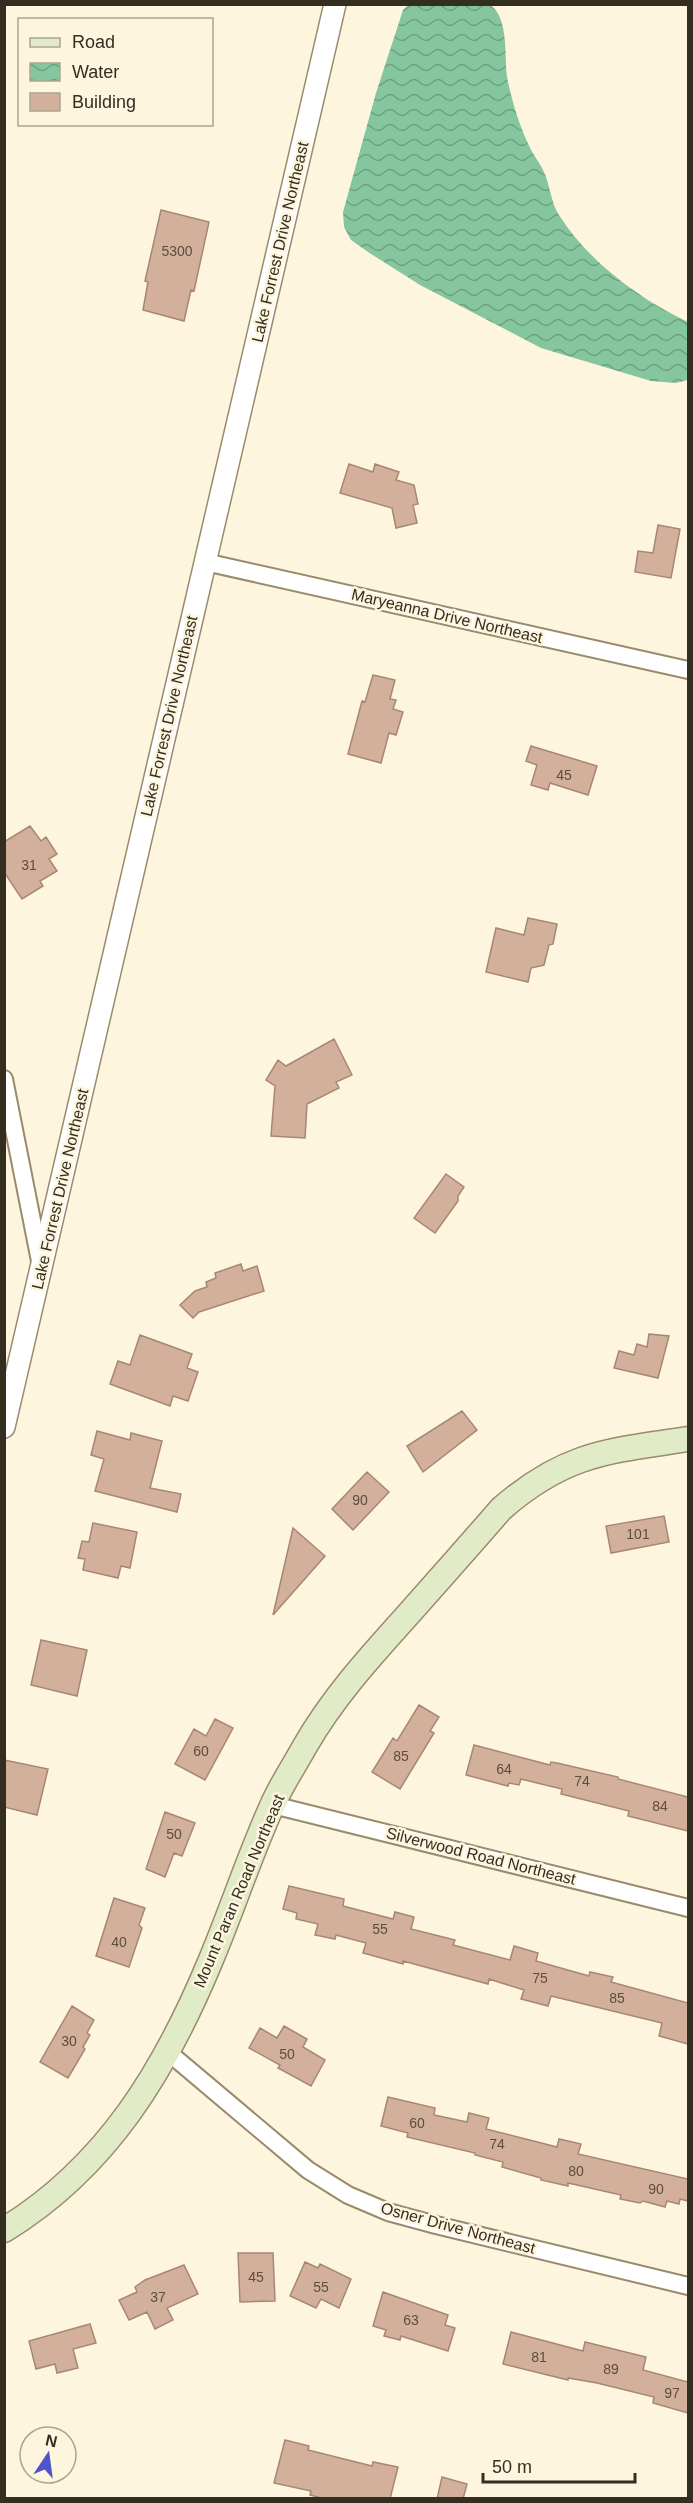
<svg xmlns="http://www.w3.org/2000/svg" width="693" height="2503" font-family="Helvetica,sans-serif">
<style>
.water{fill:url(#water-waves)}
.building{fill:#d2b09b;stroke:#a78773;stroke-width:1.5}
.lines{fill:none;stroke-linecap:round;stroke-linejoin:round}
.minor-casing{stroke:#998b6b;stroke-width:20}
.tertiary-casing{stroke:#998b6b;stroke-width:24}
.secondary-casing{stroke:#998b6b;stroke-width:27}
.minor{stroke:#fff;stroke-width:16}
.tertiary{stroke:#fff;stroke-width:21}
.secondary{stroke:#e2ebc8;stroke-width:24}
.labels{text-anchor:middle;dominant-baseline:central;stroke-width:5;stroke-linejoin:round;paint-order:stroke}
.number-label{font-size:14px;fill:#5c4e40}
.street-label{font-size:16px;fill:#342e21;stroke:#fef5df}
</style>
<defs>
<pattern id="water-waves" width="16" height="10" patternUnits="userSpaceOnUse" patternTransform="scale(1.5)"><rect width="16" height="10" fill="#86c69f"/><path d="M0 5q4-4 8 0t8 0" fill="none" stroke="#6ea181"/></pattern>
</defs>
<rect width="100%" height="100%" fill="#fef5df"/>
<!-- water -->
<path class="water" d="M 408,5 L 489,4 C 511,18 503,61 508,82 C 513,105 520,127 530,148 C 534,156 540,163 544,172 C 550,185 551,203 559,215 C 588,261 639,299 688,322 L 688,380 L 676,383 L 651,381 L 541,348 L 420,285 L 368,252 L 351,240 L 344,227 L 343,212 L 376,93 L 403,10 Z"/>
<!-- building -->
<path class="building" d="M 161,210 L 209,222 L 194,291 L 191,290 L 184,321 L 143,310 L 148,282 L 145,281 Z
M 349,464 L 373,472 L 375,464 L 399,472 L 396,480 L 414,485 L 418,504 L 413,505 L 417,523 L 396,528 L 392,508 L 340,493 Z
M 658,525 L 680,529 L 671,578 L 635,572 L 638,551 L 653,553 Z
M 373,675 L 395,680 L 390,699 L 396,700 L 393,709 L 403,712 L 396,735 L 389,733 L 381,763 L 348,754 L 362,701 L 365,702 Z
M 531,746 L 597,766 L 588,795 L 550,783 L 548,790 L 531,785 L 537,765 L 526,761 Z
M 30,826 L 41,841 L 46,837 L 57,854 L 49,859 L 57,871 L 40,881 L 43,886 L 22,899 L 4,872 L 4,842 Z
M 528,918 L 557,924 L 553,944 L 549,945 L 544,965 L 531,968 L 528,982 L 486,972 L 496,928 L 524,935 Z
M 334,1039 L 352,1075 L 336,1082 L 339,1088 L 307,1104 L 305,1138 L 271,1136 L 275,1086 L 266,1080 L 278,1060 L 286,1066 Z
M 446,1174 L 464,1187 L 458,1196 L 458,1201 L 435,1233 L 414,1218 Z
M 241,1264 L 243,1271 L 257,1266 L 264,1291 L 199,1312 L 193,1318 L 180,1305 L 195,1291 L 207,1287 L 206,1282 L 216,1278 L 215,1273 Z
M 649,1334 L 669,1336 L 658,1378 L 614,1368 L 619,1351 L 634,1355 L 637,1344 L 647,1347 Z
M 140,1335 L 192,1354 L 187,1368 L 198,1372 L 188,1401 L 173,1396 L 170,1406 L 110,1384 L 118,1361 L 130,1365 Z
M 462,1411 L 477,1430 L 423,1472 L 407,1446 Z
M 97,1431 L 130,1440 L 131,1433 L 162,1441 L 150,1488 L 181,1494 L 177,1512 L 95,1491 L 104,1459 L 91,1455 Z
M 367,1472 L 389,1492 L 353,1530 L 332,1509 Z
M 664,1516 L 669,1542 L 611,1553 L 606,1526 Z
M 93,1523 L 137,1532 L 130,1568 L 121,1566 L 118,1578 L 83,1570 L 85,1559 L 78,1558 L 82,1541 L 89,1542 Z
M 293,1528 L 325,1556 L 273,1615 Z
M 41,1640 L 87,1650 L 77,1696 L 31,1685 Z
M 419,1705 L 439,1717 L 430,1731 L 434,1733 L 400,1789 L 372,1772 L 393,1738 L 397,1741 Z
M 215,1719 L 233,1728 L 205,1780 L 175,1764 L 194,1729 L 206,1736 Z
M 474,1745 L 550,1765 L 551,1762 L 557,1763 L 618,1777 L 618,1779 L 688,1797 L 688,1831 L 628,1816 L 629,1811 L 561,1794 L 562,1789 L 537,1783 L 521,1779 L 519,1785 L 509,1783 L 508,1786 L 466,1775 Z
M 4,1760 L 48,1769 L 37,1815 L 4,1807 Z
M 165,1812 L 195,1823 L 182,1856 L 174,1853 L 165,1877 L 146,1869 Z
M 289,1886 L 344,1899 L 343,1906 L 393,1919 L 395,1912 L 414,1917 L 411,1929 L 455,1940 L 453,1945 L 510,1960 L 514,1946 L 538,1953 L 536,1961 L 589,1976 L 590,1972 L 613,1977 L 611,1982 L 688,2003 L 688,2044 L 659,2036 L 662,2023 L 551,1996 L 548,2006 L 521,1999 L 524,1990 L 489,1979 L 488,1984 L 403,1961 L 403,1964 L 363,1953 L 366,1943 L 336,1935 L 335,1939 L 315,1935 L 318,1924 L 296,1919 L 297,1913 L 283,1909 Z
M 114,1898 L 145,1908 L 139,1925 L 142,1928 L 129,1967 L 96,1956 Z
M 72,2006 L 94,2020 L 87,2033 L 90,2035 L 83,2047 L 85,2049 L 68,2078 L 40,2062 Z
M 284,2026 L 307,2039 L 303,2047 L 325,2060 L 311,2086 L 278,2068 L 280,2065 L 249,2048 L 260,2028 L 277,2038 Z
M 388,2097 L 435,2108 L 434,2115 L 467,2122 L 469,2113 L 489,2118 L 486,2129 L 557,2147 L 559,2139 L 581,2144 L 578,2154 L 688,2179 L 688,2201 L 680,2199 L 679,2204 L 667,2201 L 665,2207 L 643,2201 L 640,2203 L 620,2199 L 621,2195 L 568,2183 L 568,2186 L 541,2180 L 541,2178 L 502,2167 L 503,2162 L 475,2155 L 475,2153 L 407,2137 L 408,2133 L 381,2126 Z
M 238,2253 L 273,2253 L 275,2301 L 240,2302 Z
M 305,2262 L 318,2268 L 320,2264 L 351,2279 L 339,2308 L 321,2299 L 316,2308 L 290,2296 Z
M 184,2265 L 198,2294 L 167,2308 L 173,2320 L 155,2329 L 147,2312 L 129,2320 L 119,2300 L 137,2292 L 135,2287 L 145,2280 Z
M 383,2292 L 448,2315 L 445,2325 L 455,2328 L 448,2351 L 401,2336 L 400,2340 L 384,2336 L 386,2330 L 373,2326 Z
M 90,2324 L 96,2343 L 73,2349 L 78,2368 L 57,2373 L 55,2364 L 36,2369 L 29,2341 Z
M 511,2332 L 583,2351 L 585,2342 L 646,2357 L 643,2370 L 688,2382 L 688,2413 L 653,2403 L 654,2397 L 597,2383 L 568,2378 L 568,2380 L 503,2364 Z
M 285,2440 L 309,2446 L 308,2450 L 372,2466 L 373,2462 L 398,2467 L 390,2499 L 325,2499 L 310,2495 L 311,2491 L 274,2483 Z
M 442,2477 L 467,2484 L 463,2499 L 437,2499 Z"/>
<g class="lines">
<!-- minor casing -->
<g class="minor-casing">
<path id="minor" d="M 205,562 L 688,670
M 4,1079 L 40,1261
M 273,1805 L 688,1908
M 168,2052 L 308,2170 L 348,2195 L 388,2212 L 436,2225 L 688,2286"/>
</g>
<!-- tertiary casing -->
<g class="tertiary-casing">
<path id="tertiary" d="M 4,1427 L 335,4"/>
</g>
<!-- secondary casing -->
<g class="secondary-casing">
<path id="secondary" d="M 4,2230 C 107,2167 165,2070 210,1962 C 232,1910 249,1857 272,1806 C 281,1785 294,1766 305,1746 C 332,1699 368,1659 405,1618 C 437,1582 469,1546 501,1509 C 565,1453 608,1451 688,1439"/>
</g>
<!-- minor -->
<use href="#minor" class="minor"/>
<!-- tertiary -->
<use href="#tertiary" class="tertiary"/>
<!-- secondary -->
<use href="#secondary" class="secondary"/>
</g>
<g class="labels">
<!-- number labels -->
<g class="number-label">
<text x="177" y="251">5300</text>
<text x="564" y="775">45</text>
<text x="29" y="865">31</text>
<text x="360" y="1500">90</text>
<text x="638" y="1534">101</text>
<text x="201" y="1751">60</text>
<text x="401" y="1756">85</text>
<text x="504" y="1769">64</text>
<text x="582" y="1781">74</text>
<text x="660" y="1806">84</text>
<text x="174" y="1834">50</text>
<text x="380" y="1929">55</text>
<text x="119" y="1942">40</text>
<text x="540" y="1978">75</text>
<text x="617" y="1998">85</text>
<text x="69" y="2041">30</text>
<text x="287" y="2054">50</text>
<text x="417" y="2123">60</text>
<text x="497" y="2144">74</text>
<text x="576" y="2171">80</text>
<text x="656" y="2189">90</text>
<text x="256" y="2277">45</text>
<text x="321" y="2287">55</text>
<text x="158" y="2297">37</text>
<text x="411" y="2320">63</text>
<text x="539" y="2357">81</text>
<text x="611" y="2369">89</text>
<text x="672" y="2393">97</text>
</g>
<!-- street labels -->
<g class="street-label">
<text transform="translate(280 242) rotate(-77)">Lake Forrest Drive Northeast</text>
<text transform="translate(447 616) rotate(13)">Maryeanna Drive Northeast</text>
<text transform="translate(169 716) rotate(-77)">Lake Forrest Drive Northeast</text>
<text transform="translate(60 1189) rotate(-77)">Lake Forrest Drive Northeast</text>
<text transform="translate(481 1856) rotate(14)">Silverwood Road Northeast</text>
<text transform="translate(239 1891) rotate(-67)">Mount Paran Road Northeast</text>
<text transform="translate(458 2228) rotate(15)">Osner Drive Northeast</text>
</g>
</g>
<!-- border -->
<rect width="693" height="2503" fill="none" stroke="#342e21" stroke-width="12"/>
<!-- legend -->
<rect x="18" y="18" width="195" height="108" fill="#fef5df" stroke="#ada593" stroke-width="1.5"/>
<rect x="30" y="38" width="30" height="9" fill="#e2ebc8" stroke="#ada593" stroke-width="1.5"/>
<text x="72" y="48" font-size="18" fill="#342e21">Road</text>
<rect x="30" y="63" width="30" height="18" fill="url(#water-waves)" stroke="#ada593" stroke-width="1.5"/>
<text x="72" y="78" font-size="18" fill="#342e21">Water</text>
<rect x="30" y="93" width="30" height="18" fill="#d2b09b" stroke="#ada593" stroke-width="1.5"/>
<text x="72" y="108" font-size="18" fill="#342e21">Building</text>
<!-- north arrow -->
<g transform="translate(48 2455) rotate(13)"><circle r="28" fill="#fef5df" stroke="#ada593" stroke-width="1.5"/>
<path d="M0-4.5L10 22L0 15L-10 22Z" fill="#5054ca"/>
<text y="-9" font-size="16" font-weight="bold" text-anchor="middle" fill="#342e21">N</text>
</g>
<!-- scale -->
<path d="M483 2473v9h152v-9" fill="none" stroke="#342e21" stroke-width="3"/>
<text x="492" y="2473" font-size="18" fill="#342e21" stroke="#fef5df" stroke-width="4.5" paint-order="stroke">50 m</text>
</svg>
